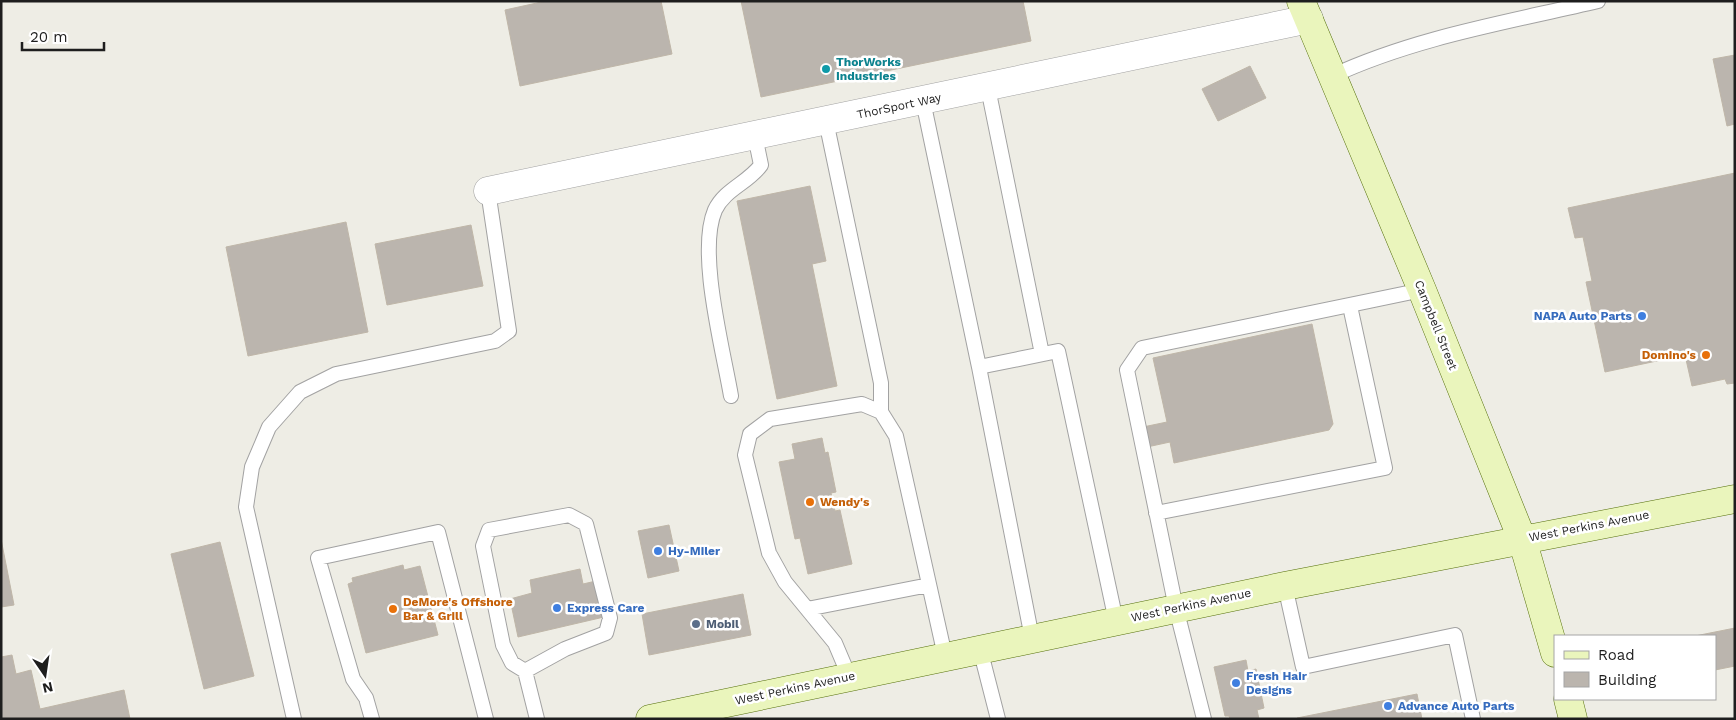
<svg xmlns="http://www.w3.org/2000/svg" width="1736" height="720" font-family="'Work Sans',sans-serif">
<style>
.building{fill:#bbb5ae;stroke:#bfb6a8}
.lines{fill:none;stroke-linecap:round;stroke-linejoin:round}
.lane-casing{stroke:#a2a2a2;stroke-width:16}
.street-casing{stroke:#a2a2a2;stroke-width:29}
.secondary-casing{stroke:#556f0b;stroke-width:29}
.lane{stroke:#fff;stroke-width:14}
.street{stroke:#fff;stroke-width:28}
.secondary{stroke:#eaf5bc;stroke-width:28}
.culture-dot{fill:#0f9aa8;stroke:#fff;stroke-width:2}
.shop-dot{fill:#3f7fe0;stroke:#fff;stroke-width:2}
.food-dot{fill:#e8710a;stroke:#fff;stroke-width:2}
.service-dot{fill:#5c6f8a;stroke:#fff;stroke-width:2}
.labels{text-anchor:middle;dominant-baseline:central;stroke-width:5;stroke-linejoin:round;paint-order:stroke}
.culture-label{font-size:12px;font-weight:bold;fill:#0d838f;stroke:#fff;text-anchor:start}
.street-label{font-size:12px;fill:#1e1e1e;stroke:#fff}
.shop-label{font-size:12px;font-weight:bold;fill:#366cbe;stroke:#fff;text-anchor:start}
.food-label{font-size:12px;font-weight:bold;fill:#c56008;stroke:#fff;text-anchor:start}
.service-label{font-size:12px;font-weight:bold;fill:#4e5e75;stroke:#fff;text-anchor:start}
</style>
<rect width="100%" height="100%" fill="#eeede5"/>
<!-- building -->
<path class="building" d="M 546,1 L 661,1 L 672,54 L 520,86 L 505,10 Z
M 741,1 L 1023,1 L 1031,41 L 761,97 Z
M 1735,55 L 1735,124 L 1727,126 L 1713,59 Z
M 1250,66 L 1266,98 L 1218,121 L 1202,89 Z
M 1735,173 L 1735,383 L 1727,384 L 1725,379 L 1692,386 L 1685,355 L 1605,372 L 1586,282 L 1592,281 L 1583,237 L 1575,238 L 1568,208 Z
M 810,186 L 826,261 L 812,264 L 837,386 L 777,399 L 737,201 Z
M 346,222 L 368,332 L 248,356 L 226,247 Z
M 471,225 L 483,286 L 387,305 L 375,244 Z
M 1312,324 L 1333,424 L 1329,430 L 1174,463 L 1170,442 L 1147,447 L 1143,427 L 1167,422 L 1153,358 Z
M 822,438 L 825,453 L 828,452 L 836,492 L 831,493 L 835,511 L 840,510 L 852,564 L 808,574 L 800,538 L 795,539 L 779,462 L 795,459 L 792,444 Z
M 669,525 L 679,571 L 648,578 L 638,531 Z
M 1,539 L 14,605 L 1,607 Z
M 220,542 L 254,676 L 204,689 L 171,554 Z
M 403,565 L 404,570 L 420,566 L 438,635 L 366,653 L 348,584 L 353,582 L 352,578 Z
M 580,569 L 583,584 L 596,581 L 604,617 L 518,637 L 510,599 L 532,593 L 530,580 Z
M 743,594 L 751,635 L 649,655 L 642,614 Z
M 1735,628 L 1735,666 L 1715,670 L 1715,636 L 1695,636 Z
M 12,655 L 16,674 L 31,670 L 40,709 L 124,690 L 130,719 L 1,719 L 1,657 Z
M 1246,660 L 1248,671 L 1256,669 L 1264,708 L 1257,710 L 1259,719 L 1230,719 L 1229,716 L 1225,716 L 1214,667 Z
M 1417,694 L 1422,719 L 1297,719 L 1297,718 Z"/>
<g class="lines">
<!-- lane casing -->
<g class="lane-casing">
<path id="lane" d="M 1332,76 C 1416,37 1509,22 1598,1
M 988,88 L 1042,354
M 923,101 L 979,367
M 826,121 L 881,383 L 881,412
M 731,396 C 723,349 697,252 715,210 C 725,189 748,183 761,165 L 755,136
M 1156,513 L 1385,468 L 1350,306
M 1285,586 L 1303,667 L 1455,635 L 1473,719
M 807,609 L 929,585
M 1032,638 L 979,367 L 1058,351 L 1116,621
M 980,649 L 998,719
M 525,671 L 565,649 L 606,633 L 610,618 L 586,524 L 569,515 L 489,530 L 483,546 L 503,645 L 512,663 L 525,671 L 537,719
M 849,676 L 835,643 L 785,582 L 769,553 L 745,455 L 750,434 L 770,419 L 862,404 L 881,412 L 896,436 L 945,656
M 294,719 L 246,507 L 252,467 L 269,427 L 300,392 L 336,374 L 495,341 L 509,331 L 488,191
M 372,719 L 366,698 L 353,679 L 318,558 L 438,532 L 486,719
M 1204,719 L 1176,608 L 1127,370 L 1142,348 L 1422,290"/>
</g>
<!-- street casing -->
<g class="street-casing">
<path id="street" d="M 488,191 L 1309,19"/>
</g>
<!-- secondary casing -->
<g class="secondary-casing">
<path id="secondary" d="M 1301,1 L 1422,290 L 1522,539 L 1555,653
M 1568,699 L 1573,719
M 650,719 L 1285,586 L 1735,499"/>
</g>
<!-- lane -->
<use href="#lane" class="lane"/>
<!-- street -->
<use href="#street" class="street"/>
<!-- secondary -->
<use href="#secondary" class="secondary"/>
</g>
<!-- markers -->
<circle class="culture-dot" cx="826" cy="69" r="5"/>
<g class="shop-dot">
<circle cx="1642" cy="316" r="5"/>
<circle cx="658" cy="551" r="5"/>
<circle cx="557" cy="608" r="5"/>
<circle cx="1236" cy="683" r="5"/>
<circle cx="1388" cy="706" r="5"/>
</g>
<g class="food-dot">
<circle cx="1706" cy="355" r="5"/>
<circle cx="810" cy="502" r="5"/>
<circle cx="393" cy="609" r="5"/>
</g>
<circle class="service-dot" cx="696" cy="624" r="5"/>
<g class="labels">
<!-- culture labels -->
<g class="culture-label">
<text x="836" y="62">ThorWorks<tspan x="836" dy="14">Industries</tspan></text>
</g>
<!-- street labels -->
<g class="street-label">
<text transform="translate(899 106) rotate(-12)">ThorSport Way</text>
<text transform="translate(1436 325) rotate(68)">Campbell Street</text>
<text transform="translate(1589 526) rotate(-11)">West Perkins Avenue</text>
<text transform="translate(1191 605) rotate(-12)">West Perkins Avenue</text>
<text transform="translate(795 688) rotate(-12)">West Perkins Avenue</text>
</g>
<!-- shop labels -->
<g class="shop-label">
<text x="1632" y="316" text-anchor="end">NAPA Auto Parts</text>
<text x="668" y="551">Hy-Miler</text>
<text x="567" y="608">Express Care</text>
<text x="1246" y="676">Fresh Hair<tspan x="1246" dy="14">Designs</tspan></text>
<text x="1398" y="706">Advance Auto Parts</text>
</g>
<!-- food labels -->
<g class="food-label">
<text x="1696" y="355" text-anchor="end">Domino's</text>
<text x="820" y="502">Wendy's</text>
<text x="403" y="602">DeMore's Offshore<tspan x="403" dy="14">Bar &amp; Grill</tspan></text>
</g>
<!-- service labels -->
<g class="service-label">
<text x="706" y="624">Mobil</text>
</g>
</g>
<!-- border -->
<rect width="1736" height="720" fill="none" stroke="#1e1e1e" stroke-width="5"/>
<!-- legend -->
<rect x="1554" y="635" width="162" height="65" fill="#ffffff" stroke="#a5a5a5"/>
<rect x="1564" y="651" width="25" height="8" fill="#eaf5bc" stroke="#a5a5a5"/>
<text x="1598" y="660" font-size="15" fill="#1e1e1e">Road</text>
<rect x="1564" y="672" width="25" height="15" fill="#bbb5ae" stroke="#a5a5a5"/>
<text x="1598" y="685" font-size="15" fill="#1e1e1e">Building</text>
<!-- north arrow -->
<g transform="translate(45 675) rotate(167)" stroke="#ffffff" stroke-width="4" paint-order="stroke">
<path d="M0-4L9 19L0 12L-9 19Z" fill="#1e1e1e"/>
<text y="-8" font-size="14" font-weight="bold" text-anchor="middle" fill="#1e1e1e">N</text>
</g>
<!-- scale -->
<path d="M22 42v8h82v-8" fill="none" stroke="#1e1e1e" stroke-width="2.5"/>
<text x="30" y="42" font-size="15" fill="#1e1e1e" stroke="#ffffff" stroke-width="4" paint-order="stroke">20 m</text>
</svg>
